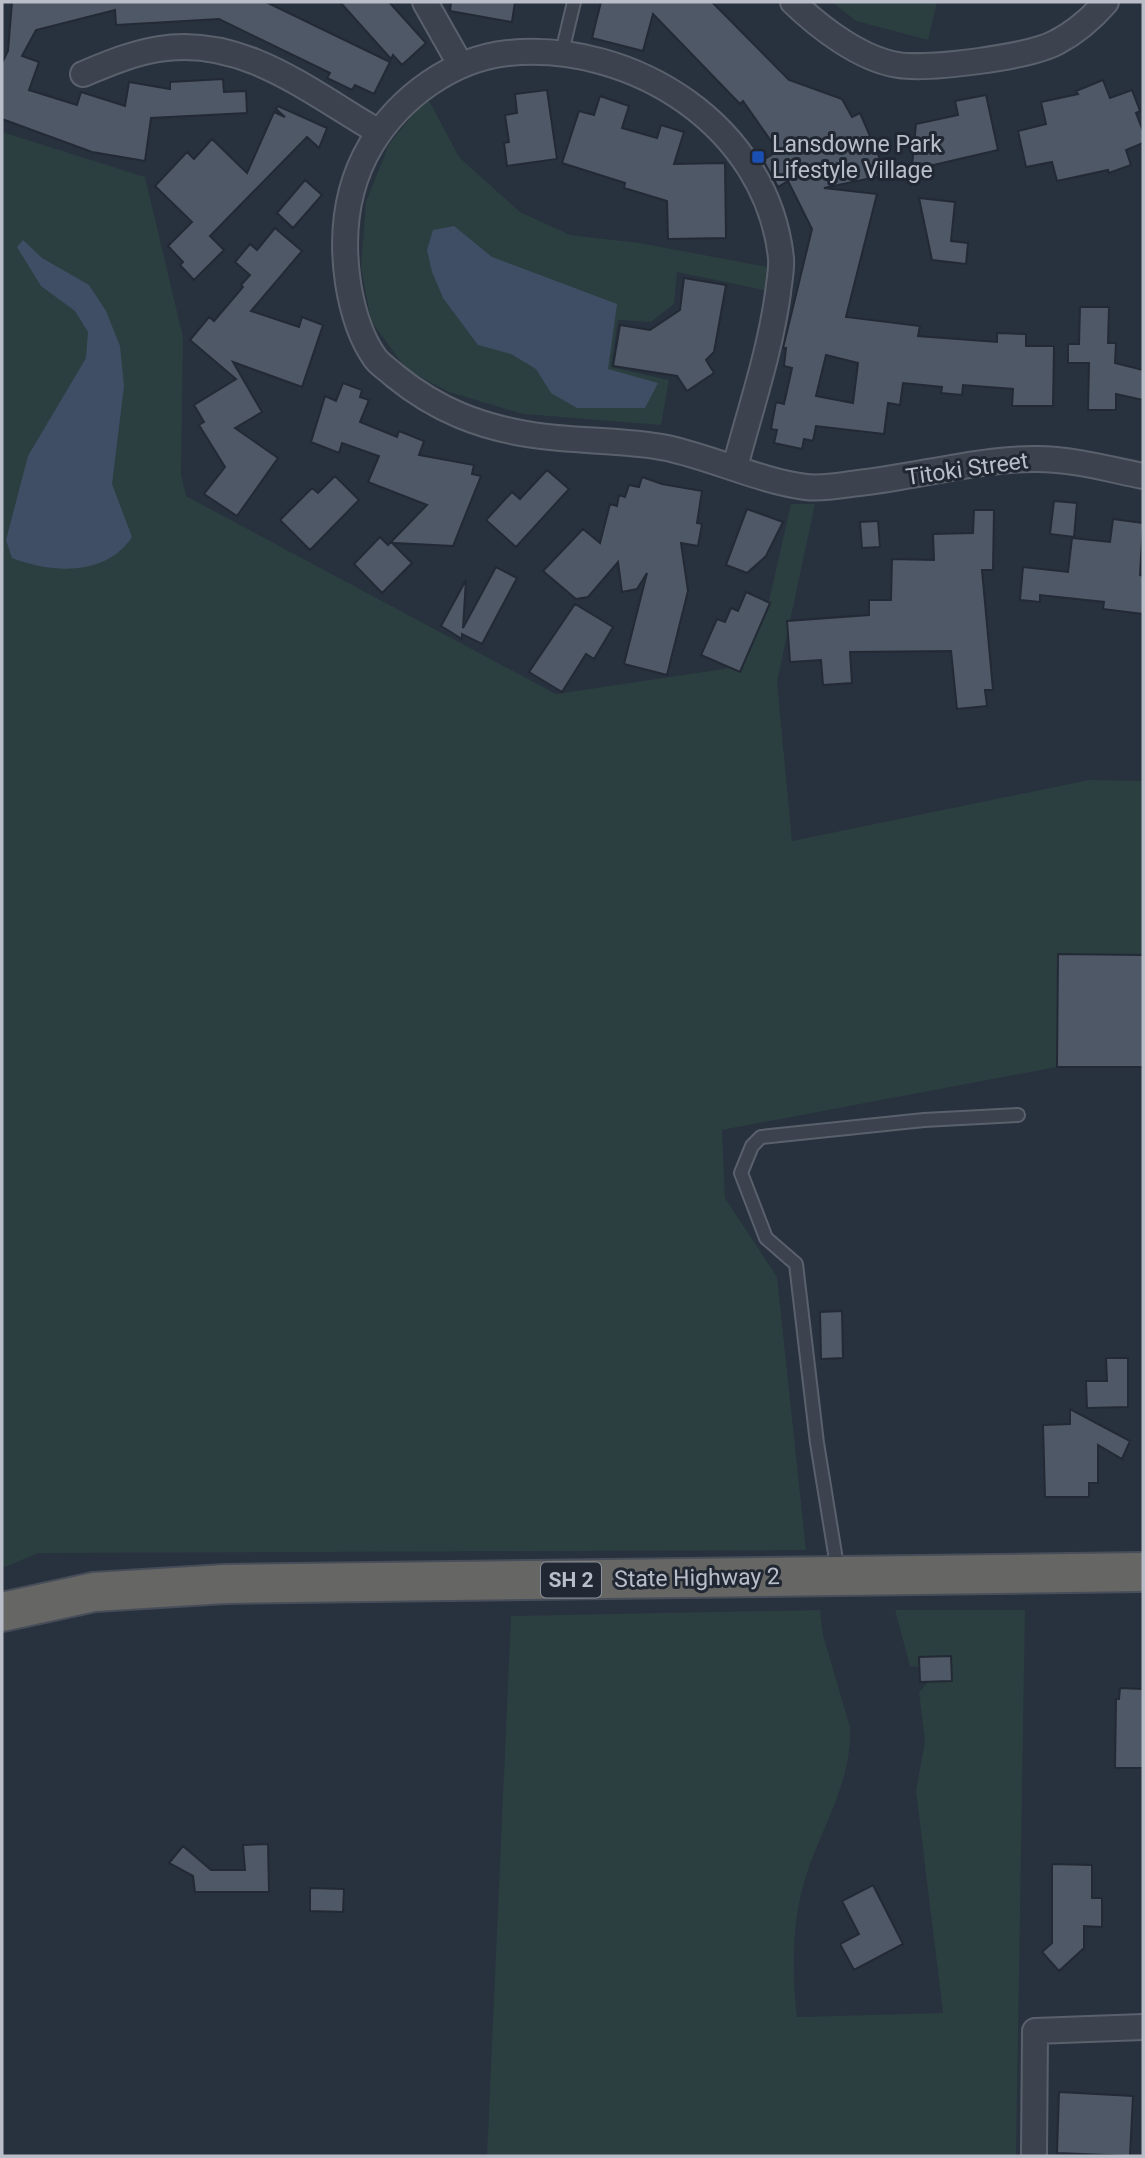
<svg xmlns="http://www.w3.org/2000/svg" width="1145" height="2158" font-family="Roboto,sans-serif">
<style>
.green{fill:#2b3e40}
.water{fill:#404e65}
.building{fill:#4f5866;stroke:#232a35;stroke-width:2;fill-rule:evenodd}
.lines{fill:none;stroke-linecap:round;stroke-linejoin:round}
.service-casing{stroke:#5a616c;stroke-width:16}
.minor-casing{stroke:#5a616c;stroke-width:28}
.trunk-casing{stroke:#474e59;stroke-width:42}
.service{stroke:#3c434e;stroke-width:12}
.minor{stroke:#3c434e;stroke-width:24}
.trunk{stroke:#666664;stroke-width:38}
.transit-dot{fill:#1a4fb4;stroke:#212833;stroke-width:2.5}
.labels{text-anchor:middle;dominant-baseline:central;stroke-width:6;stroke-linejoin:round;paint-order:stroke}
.shield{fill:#212833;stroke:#8b919c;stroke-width:2}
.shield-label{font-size:21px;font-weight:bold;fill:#b9bec9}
.poi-label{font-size:23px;fill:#b9bec9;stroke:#212833;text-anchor:start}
.street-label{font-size:23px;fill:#b9bec9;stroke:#212833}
</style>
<rect width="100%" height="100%" fill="#28313e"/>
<!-- green -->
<path class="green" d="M 832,2 L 937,2 L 928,40 L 856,21 Z
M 427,97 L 459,157 L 520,212 L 570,235 L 639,243 L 768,267 L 764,290 L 677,272 L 674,304 L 651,322 L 618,320 L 611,367 L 669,380 L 661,425 L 523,414 L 449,392 L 407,370 L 371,321 L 361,267 L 366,202 L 389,144 Z
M 2,132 L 145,177 L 183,337 L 181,474 L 186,496 L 556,694 L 730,668 L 769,601 L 791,504 L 815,504 L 777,682 L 792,841 L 1089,780 L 1143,781 L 1143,955 L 1058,954 L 1057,1067 L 722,1130 L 725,1198 L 777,1277 L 806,1550 L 39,1553 L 2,1568 Z
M 820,1610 L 823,1635 L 850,1727 C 852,1778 827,1818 810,1864 C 792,1912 791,1966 797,2017 L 943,2013 L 916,1791 L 925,1741 L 919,1692 L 928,1682 L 951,1681 L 951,1657 L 919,1657 L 919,1667 L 910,1666 L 895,1610 L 1025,1610 L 1016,2156 L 487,2156 L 511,1616 Z"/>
<!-- water -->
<path class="water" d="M 454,226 L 492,257 L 617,304 L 608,369 L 658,383 L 645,408 L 577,408 L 551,393 L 536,369 L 511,354 L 478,345 L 443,298 L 432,272 L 427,250 L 433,230 Z
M 23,240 L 42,258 L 89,285 L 106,311 L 120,346 L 124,386 L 112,484 L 132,537 C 106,577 50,573 12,558 L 6,540 L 28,456 L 86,358 L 88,332 L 75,311 L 41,286 L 17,247 Z"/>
<!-- building -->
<path class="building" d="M 12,2 L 266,2 L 390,62 L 374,94 L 355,85 L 352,90 L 327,78 L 330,73 L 219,19 L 116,25 L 115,10 L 36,30 L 22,56 L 39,62 L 29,90 L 77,105 L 81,92 L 125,106 L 129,82 L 170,89 L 170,82 L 223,79 L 224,92 L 246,91 L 247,113 L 151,118 L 145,161 L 92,152 L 2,119 L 2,63 L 8,51 Z
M 340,2 L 389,2 L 426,43 L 402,65 L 393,55 L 391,59 Z
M 451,2 L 515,2 L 512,22 L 450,11 Z
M 601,2 L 712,2 L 789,80 L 842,99 L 852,117 L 860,113 L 883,166 L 881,176 L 824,188 L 877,194 L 846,317 L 920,326 L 918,336 L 997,342 L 997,333 L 1026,334 L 1026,346 L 1054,346 L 1053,406 L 1012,406 L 1013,389 L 963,385 L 962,395 L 941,393 L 942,387 L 903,383 L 900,405 L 888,403 L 884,434 L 816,426 L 813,441 L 804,439 L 802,449 L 774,443 L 777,430 L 771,429 L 776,402 L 784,404 L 792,368 L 784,366 L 786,348 L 783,348 L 812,229 L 788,181 L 778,187 L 763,160 L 778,151 L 743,101 L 740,104 L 653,14 L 643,51 L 592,38 ZM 826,355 L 858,363 L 853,403 L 816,396 Z
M 1103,80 L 1110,98 L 1132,90 L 1140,111 L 1136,113 L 1143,131 L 1143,143 L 1126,150 L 1131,165 L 1109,173 L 1108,170 L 1057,181 L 1052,162 L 1026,167 L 1018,131 L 1046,124 L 1041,102 L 1078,94 L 1076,91 Z
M 547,90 L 557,159 L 507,166 L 504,143 L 509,142 L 505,115 L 517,113 L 515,94 Z
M 986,95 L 998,150 L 925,167 L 926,163 L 912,166 L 916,124 L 958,115 L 955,101 Z
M 600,96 L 629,106 L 622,128 L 657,138 L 661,125 L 684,132 L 674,164 L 725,163 L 726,238 L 668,239 L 667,201 L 624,188 L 625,183 L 562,163 L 579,111 L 594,115 Z
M 278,106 L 327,128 L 319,148 L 307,137 L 210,236 L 224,250 L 194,280 L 180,265 L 183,262 L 168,246 L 192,222 L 155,186 L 187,152 L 194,159 L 212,139 L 247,173 L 274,112 L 285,117 L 276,109 Z
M 305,180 L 322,195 L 293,228 L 277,213 Z
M 919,198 L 955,202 L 951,241 L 968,243 L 966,264 L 932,260 Z
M 275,228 L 302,251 L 251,311 L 299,327 L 302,317 L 323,325 L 302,387 L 233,362 L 262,412 L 235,428 L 278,458 L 237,516 L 204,494 L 225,467 L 199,425 L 204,422 L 194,405 L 236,379 L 190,340 L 209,317 L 214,321 L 243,287 L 241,285 L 250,275 L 235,262 L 250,244 L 257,250 Z
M 684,278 L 726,285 L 714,352 L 706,360 L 714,373 L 687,391 L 677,376 L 613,366 L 620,325 L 650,330 L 680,310 Z
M 1080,307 L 1109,307 L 1108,343 L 1116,343 L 1115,363 L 1143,370 L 1143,400 L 1116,394 L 1116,410 L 1088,410 L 1089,363 L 1068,363 L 1068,344 L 1079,344 Z
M 343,383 L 362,390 L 360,397 L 369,400 L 360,422 L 397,437 L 399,431 L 424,441 L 419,455 L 474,465 L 472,474 L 481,476 L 453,546 L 392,543 L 412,563 L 382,593 L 354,564 L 380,537 L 388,545 L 427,505 L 368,482 L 379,456 L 342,443 L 339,453 L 311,442 L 325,396 L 336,401 Z
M 547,470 L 569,489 L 516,547 L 486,520 L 512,492 L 520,499 Z
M 335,476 L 359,500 L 310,550 L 280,520 L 312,488 L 318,493 Z
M 642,477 L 662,484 L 702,491 L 697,523 L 702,524 L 698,546 L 681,543 L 688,591 L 667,675 L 624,664 L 647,573 L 637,589 L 622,592 L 618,562 L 588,597 L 576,599 L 543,571 L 583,529 L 600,543 L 610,504 L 617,506 L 619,495 L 625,497 L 629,485 L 639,487 Z
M 1054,501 L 1077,503 L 1074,537 L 1050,534 Z
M 747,509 L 783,522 L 766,556 L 747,573 L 726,565 Z
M 974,510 L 994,510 L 993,570 L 982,570 L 993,690 L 985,690 L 987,706 L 957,709 L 951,651 L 850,652 L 852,683 L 823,685 L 821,660 L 790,662 L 787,621 L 869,615 L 869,600 L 891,600 L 892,559 L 934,560 L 933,534 L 973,533 Z
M 1113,519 L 1143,523 L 1140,575 L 1143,576 L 1143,614 L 1103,609 L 1104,602 L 1040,595 L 1040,602 L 1020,600 L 1023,567 L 1068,572 L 1072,538 L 1110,542 Z
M 878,521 L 880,547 L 862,548 L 860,522 Z
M 496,567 L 517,578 L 482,644 L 462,634 L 462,639 L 441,626 L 466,580 L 463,628 Z
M 746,592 L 770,603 L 740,672 L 701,655 L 717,619 L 725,622 L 731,608 L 738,611 Z
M 575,604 L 613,627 L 594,659 L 586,654 L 562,692 L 529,672 Z
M 1058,954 L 1143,955 L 1143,1067 L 1057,1067 Z
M 842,1311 L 843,1358 L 821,1359 L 820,1312 Z
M 1106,1358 L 1128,1358 L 1128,1407 L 1087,1408 L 1086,1381 L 1107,1381 Z
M 1070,1409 L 1130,1441 L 1122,1459 L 1098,1445 L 1098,1483 L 1089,1483 L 1089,1497 L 1045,1497 L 1043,1425 L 1070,1424 Z
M 951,1656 L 952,1681 L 920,1682 L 919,1657 Z
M 1120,1688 L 1143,1689 L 1143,1768 L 1115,1768 L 1116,1699 L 1119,1699 Z
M 268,1844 L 269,1892 L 195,1892 L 193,1876 L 169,1863 L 183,1846 L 211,1870 L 245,1870 L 243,1845 Z
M 1052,1864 L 1092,1865 L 1092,1898 L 1102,1898 L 1102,1927 L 1084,1926 L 1084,1948 L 1059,1971 L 1042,1952 L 1052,1943 Z
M 873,1885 L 903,1944 L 854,1970 L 840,1944 L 859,1934 L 842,1901 Z
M 310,1888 L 344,1889 L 343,1912 L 310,1911 Z
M 1059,2092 L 1133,2096 L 1130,2156 L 1057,2153 Z"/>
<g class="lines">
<!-- service casing -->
<g class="service-casing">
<path id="service" d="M 562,52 L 574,2
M 838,1572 L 817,1443 L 796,1264 L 766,1238 L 741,1173 L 752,1146 L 761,1137 L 924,1120 L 1018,1115"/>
</g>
<!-- minor casing -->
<g class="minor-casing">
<path id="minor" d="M 425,2 L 460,64
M 793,2 C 819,27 860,59 898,65 C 929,70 1030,57 1057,42 C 1076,32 1092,18 1106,2
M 83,74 C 107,64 133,53 159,49 C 243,35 311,93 379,132
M 735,467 C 750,410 770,352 778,293 C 779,282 782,269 781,258 C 767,126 633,41 508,53 C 452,59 400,97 371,145 C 346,187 341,235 348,283 C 352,308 360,337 375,358 C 380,365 389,370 395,376 C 437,410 480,427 533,435 C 577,442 623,439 667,448 C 713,458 760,481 806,487 C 823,489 842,485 859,483 C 914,477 984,458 1037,459 C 1073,459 1108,469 1143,476
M 1034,2156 L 1035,2031 L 1143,2027"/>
</g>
<!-- trunk casing -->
<g class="trunk-casing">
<path id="trunk" d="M 2,1612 L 94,1592 L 225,1584 L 1143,1572"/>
</g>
<!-- service -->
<use href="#service" class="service"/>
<!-- minor -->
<use href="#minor" class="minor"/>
<!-- trunk -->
<use href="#trunk" class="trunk"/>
</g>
<!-- markers -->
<rect class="transit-dot" x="751" y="150" width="14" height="14" rx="3.5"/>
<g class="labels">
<!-- shield labels -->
<rect class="shield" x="541" y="1562.5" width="60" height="35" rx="5"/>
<g class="shield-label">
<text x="571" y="1580">SH 2</text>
</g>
<!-- poi labels -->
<g class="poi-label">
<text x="772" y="144">Lansdowne Park<tspan x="772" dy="26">Lifestyle Village</tspan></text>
</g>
<!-- street labels -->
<g class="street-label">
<text transform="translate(967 469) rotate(-8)">Titoki Street</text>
<text transform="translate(697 1578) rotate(-1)">State Highway 2</text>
</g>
</g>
<!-- border -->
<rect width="1145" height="2158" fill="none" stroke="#b9bec9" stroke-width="7"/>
</svg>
